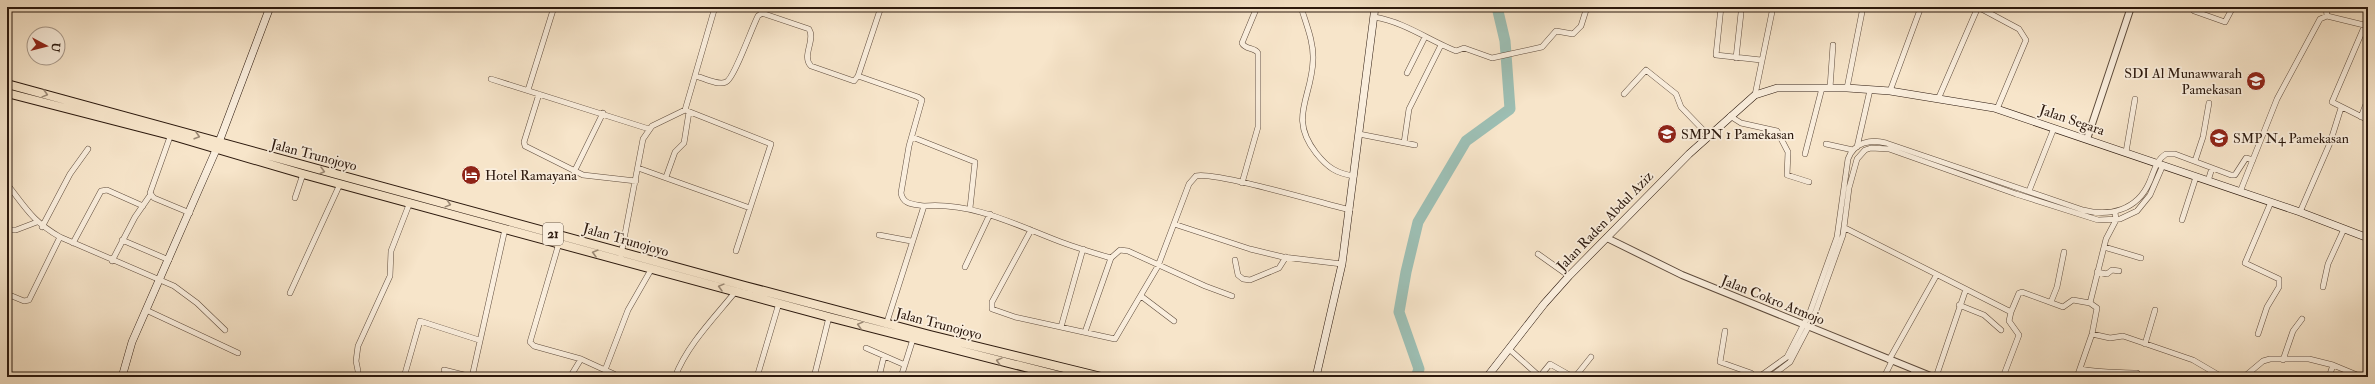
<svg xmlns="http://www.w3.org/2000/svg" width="2375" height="384" font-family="'IM FELL Double Pica',serif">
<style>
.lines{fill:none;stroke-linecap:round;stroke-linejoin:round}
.river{stroke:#9dbfb4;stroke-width:11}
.minor-casing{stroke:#5e4b3c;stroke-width:6}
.tertiary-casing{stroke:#5e4b3c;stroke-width:8}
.secondary-casing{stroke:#2b180d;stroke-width:8}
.trunk-casing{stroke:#2b180d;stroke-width:10}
.minor{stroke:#faeedd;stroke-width:5}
.tertiary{stroke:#faeedd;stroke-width:6}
.secondary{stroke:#faeedd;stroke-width:7}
.trunk{stroke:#f7e5ca;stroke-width:8}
.oneway{stroke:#9b8975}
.labels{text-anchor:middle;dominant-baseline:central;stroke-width:3.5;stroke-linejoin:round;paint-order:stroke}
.shield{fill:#faeedd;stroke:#69584b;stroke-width:1}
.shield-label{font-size:13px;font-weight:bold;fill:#2b180d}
.poi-label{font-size:14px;fill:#2b180d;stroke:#faeedd;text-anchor:start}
.street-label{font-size:14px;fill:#2b180d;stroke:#faeedd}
</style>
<rect width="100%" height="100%" fill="#f7e5ca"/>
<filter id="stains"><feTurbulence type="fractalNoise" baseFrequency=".005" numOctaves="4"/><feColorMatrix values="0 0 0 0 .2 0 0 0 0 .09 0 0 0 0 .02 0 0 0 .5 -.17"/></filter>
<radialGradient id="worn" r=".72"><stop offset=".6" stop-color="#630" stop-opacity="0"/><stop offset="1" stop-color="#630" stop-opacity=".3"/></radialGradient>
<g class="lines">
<!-- river -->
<path class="river" d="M 1416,377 L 1419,369 L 1399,312 L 1406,272 L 1418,222 L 1466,141 L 1510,109 L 1505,41 L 1497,7"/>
<!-- minor casing -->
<g class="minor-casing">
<path id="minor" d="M 881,7 L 858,76 L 918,97 L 922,100 L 909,146 L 901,193 C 903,205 914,204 924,206
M 1301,7 C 1306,24 1314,42 1313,60 C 1312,98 1288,117 1316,153 C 1328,168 1336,173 1354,176
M 1721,7 L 1716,55 L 1761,60
M 1978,7 L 2019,29 L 2026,40 L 1997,109
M 2196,7 L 2194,11 L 2225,22 L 2233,7
M 2326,7 L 2327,16
M 1374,17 C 1405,22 1428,40 1456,51 L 1464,48 L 1492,58 L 1542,47 L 1556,31 L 1573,34 L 1581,26 L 1587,7
M 2365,25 L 2332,102 L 2368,120
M 1736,58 L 1741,13
M 1407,73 L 1425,37
M 696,76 C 704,78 718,86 726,82 C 734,79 752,27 758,16 L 762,13 L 809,29 C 816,40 801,56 811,66 L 854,81 L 858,76
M 491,79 L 649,129
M 1830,88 L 1833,45
M 1847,88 L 1863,7
M 528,90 L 554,7
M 1890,91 L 1921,7
M 539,94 L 524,142 L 525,146 L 583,175 L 636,181
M 1624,94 L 1646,70 L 1676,94 L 1681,107 L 1708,135
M 1755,95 L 1773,7
M 1939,97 L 1978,7
M 685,110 L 771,144 L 736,251
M 1730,116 L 1741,123 L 1777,131 L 1788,152 L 1787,175 L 1809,182
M 2361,117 L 2368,99
M 171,134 L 150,193 L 154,198 L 190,213
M 1359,134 L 1415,145
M 912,137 L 975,162 L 970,208
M 1404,143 L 1409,109 L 1441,45
M 1826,144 L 1853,150
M 1857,147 L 1870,90
M 2126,152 L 2135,99
M 1805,154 L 1822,88
M 2195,161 L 2203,137 L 2209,103
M 638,168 L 750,208
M 574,172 L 603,113
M 666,177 L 675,152 L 684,143 L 689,112
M 2208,181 L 2212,168
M 1242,183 L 1258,127 L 1258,53 C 1255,47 1245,50 1242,43 L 1257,7
M 7,184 C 26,208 32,221 60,237
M 2029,191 L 2054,128
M 2240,192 L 2277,99 L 2320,19 L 2327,16 L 2368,26
M 295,198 L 303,174
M 2300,212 L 2330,143 L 2341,108
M 2182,220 L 2196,177
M 1174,224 L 1250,249 L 1283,257 L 1342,264
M 42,227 L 70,174 L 88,149
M 1845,228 L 2011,312 L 2019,293 L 2022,292 L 2063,307 L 2073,300 L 2090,303 L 2097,308 L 2092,334 L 2077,377
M 7,230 L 16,230 L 37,222
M 1031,230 L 992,302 L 992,309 L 1015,317 L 1115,339 L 1158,266 L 1189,184 L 1196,176 C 1214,171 1325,204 1350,210
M 879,235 L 911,241
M 122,240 L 169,260
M 73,243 L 101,191 L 107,190 L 143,206
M 559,243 L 530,342 L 534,346 L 581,359 L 570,377
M 2104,247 L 2141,258
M 1538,254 L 1569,276
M 621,255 L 643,139 L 652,126 L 685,110 L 715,7
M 1235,260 L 1238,275 L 1243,279 L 1250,280 L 1279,268 L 1286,257
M 112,261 L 135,217 L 151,194
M 965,267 L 990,214
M 2097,272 L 2107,274 L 2112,270 L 2119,271
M 2323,287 L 2328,264 L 2344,229
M 290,293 L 340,184
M 7,294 L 24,301 L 29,300 L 60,237 L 174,286 L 197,303 L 225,330
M 1141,296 L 1174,321
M 2051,302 L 2057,287 L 2064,252
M 2090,303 L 2106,239 L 2116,220 L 2115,212
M 1959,305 L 1984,315 L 2001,330
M 146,310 L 238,353
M 886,325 L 924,206 C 973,202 1016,225 1061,242 C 1077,248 1094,253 1111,258
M 1061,327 L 1083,249
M 1725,331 L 1720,362 L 1751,373 L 1755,377
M 1085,332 L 1111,258 L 1120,250 L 1128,251 L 1205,286 L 1232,296
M 2092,334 L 2110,338 L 2123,336 L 2193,360 L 2222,377
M 2258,334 L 2267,307 L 2279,287 L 2279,279 L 2245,263 L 2271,202
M 2145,344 L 2155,310
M 866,348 L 905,365
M 1509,349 L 1538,375 L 1541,375 L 1550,364 L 1573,377
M 581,359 L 605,370 L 628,310 L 652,268
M 1889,360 L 1936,276
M 2283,360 L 2293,331 L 2302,319
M 2080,369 C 2099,373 2117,372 2137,373
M 444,370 L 472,377
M 605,370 L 614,374 L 615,377
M 358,371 L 356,361 L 358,346 L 390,276 L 391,251 L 410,202
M 404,377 L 420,321 L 479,340
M 472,377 L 505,229
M 675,377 C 687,345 715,317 736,291
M 757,377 L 779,303
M 814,377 L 829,317
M 879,377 L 884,356
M 901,377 L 913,339
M 1575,377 L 1591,357
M 1759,377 L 1787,357 L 1810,312 L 1837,237 L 1848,159 C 1854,142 1871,139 1886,143 L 2083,210 C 2110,217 2137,210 2149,183 C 2154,172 2156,160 2166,154 L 2175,154 L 2231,175 L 2235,175 L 2246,158 L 2253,160
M 1770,377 L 1790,362 L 1814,316 L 1843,235 L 1849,188 L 1857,159 L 1865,150 L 1871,148 L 1889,149 L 2016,194 L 2098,220 L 2120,219 L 2137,211 L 2150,195 L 2163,165
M 1884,377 L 1892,361
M 1911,377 L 1915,370
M 1936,377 L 1966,289
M 2003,377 L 2019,335 L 2009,321 L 2011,312
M 2244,377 L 2263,361 L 2270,359 L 2309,359 L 2333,365 L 2362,377
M 2329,377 L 2333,365"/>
</g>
<!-- tertiary casing -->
<g class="tertiary-casing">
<path id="tertiary" d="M 2087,139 L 2131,7
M 1607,238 L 1682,275 L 1933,377"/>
</g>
<!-- secondary casing -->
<g class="secondary-casing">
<path id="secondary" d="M 122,377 L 132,342 L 216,150 L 270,7
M 1316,377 L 1342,264 L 1375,7
M 1487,377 L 1544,304 L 1569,276 L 1689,154 L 1755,95 L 1777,88 L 1847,88 L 1890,91 L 1994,108 L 2300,212 L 2368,238"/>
</g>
<!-- trunk casing -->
<g class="trunk-casing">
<path id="trunk" d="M 7,84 L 745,286 L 930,335 L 1101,377
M 7,93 L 170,135 L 303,174 L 829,317 L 1064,377"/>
</g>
<!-- minor -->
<use href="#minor" class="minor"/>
<!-- tertiary -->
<use href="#tertiary" class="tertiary"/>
<!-- secondary -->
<use href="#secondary" class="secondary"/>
<!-- trunk -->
<use href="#trunk" class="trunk"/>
</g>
<!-- one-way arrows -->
<defs><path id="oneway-chevron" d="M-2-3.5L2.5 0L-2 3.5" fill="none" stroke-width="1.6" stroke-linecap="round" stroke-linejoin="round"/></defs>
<g class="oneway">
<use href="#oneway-chevron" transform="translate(45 94) rotate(15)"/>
<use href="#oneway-chevron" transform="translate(197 136) rotate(16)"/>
<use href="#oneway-chevron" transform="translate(322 171) rotate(15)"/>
<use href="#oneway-chevron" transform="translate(448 204) rotate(15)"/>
<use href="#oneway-chevron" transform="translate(595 253) rotate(-165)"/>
<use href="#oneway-chevron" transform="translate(721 287) rotate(-165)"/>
<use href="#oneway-chevron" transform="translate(860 325) rotate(-165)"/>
<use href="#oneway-chevron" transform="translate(999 361) rotate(-165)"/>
</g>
<!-- icons -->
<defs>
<g id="school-disc" transform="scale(1)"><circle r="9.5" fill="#8f2418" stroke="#faeedd"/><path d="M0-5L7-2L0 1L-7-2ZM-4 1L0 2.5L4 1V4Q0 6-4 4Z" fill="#fff"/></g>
<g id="hotel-disc" transform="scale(1)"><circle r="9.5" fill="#8f2418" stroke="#faeedd"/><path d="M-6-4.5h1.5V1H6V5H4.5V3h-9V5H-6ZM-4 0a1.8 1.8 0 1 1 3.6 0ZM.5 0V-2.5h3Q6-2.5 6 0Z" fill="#fff"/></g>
</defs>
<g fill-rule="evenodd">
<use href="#school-disc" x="2256" y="81"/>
<use href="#school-disc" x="1667" y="134"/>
<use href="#school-disc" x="2219" y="138"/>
<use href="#hotel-disc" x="471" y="175"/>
</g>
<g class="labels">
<!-- shield labels -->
<rect class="shield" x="543" y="223" width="20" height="22" rx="3"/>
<g class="shield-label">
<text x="553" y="234">21</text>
</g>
<!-- poi labels -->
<g class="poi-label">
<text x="2242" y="73" text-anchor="end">SDI Al Munawwarah<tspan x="2242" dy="16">Pamekasan</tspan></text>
<text x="1681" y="134">SMPN 1 Pamekasan</text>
<text x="2233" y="138">SMP N4 Pamekasan</text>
<text x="485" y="175">Hotel Ramayana</text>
</g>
<!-- street labels -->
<g class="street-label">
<text transform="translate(2072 120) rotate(19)">Jalan Segara</text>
<text transform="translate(314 155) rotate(15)">Jalan Trunojoyo</text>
<text transform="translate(1605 221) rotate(-46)">Jalan Raden Abdul Aziz</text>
<text transform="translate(626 240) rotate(16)">Jalan Trunojoyo</text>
<text transform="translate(1773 300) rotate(22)">Jalan Cokro Atmojo</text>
<text transform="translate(939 324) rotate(15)">Jalan Trunojoyo</text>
</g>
</g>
<!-- margin -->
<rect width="2375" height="384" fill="none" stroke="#f7e5ca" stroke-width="24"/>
<rect x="8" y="8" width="2359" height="368" fill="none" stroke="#2b180d" stroke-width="2"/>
<rect x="12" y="12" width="2351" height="360" fill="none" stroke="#2b180d"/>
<!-- north arrow -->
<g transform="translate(46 46) rotate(97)"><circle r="19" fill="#faeedd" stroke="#a7988a"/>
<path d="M0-3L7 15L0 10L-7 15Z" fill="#8f2418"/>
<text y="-6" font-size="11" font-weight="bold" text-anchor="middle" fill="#2b180d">U</text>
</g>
<rect width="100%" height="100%" filter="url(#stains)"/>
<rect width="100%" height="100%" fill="url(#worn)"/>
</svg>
